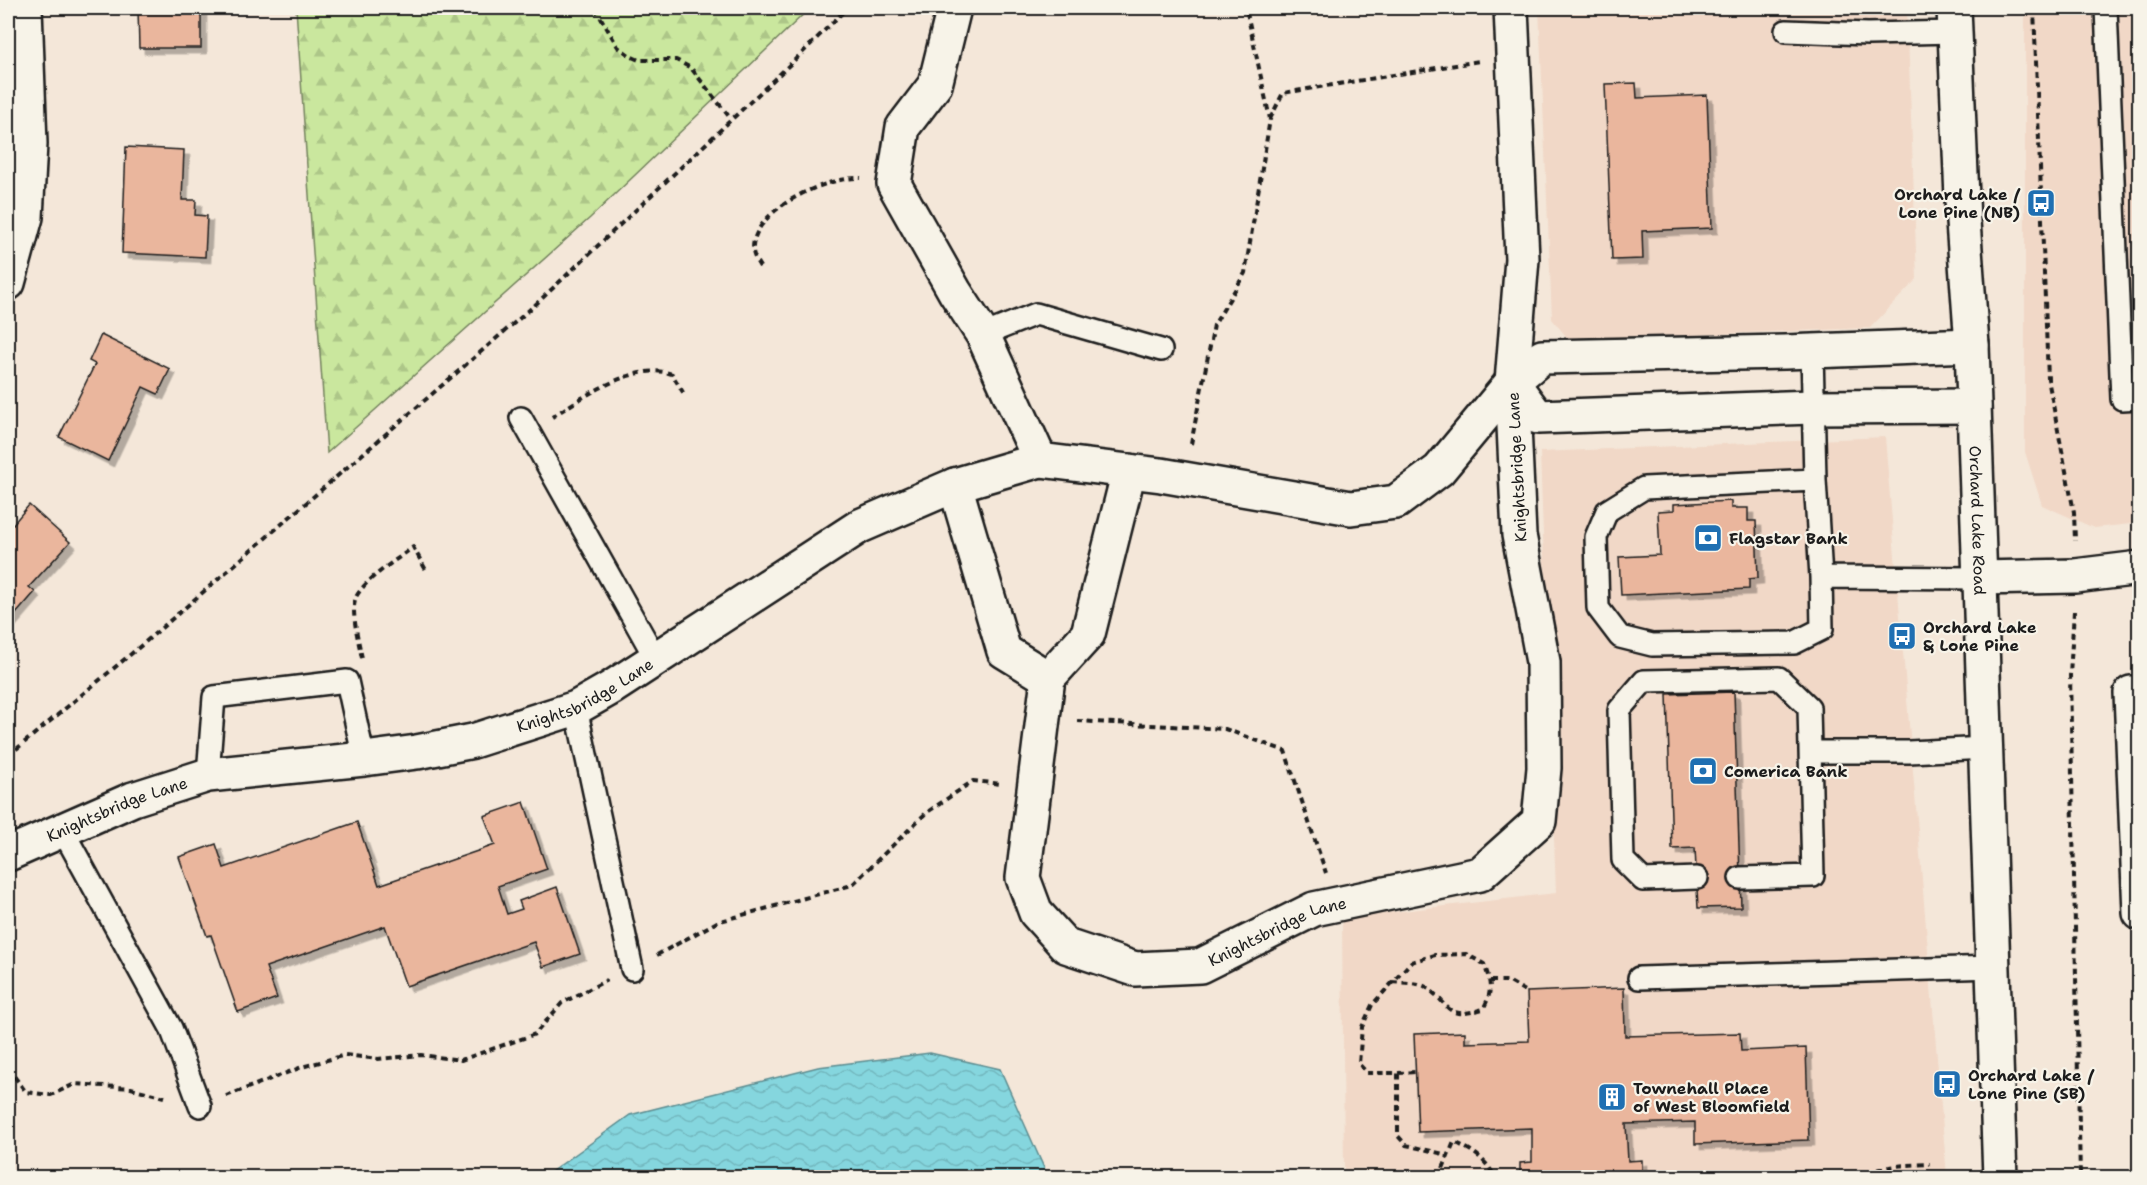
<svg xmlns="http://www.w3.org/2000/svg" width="2147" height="1185" font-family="'Shantell Sans',sans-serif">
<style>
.built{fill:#f1d8c7}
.forest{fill:url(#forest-firs);stroke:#73825d;stroke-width:1.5}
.water{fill:url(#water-waves);stroke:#5b8c90;stroke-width:1.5}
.building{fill:#eab69d;stroke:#1c1c1c;stroke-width:1.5;filter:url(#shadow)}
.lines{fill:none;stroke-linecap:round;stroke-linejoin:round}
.service-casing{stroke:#1c1c1c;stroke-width:26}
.minor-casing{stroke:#1c1c1c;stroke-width:38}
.tertiary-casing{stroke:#1c1c1c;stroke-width:38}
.secondary-casing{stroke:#1c1c1c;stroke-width:38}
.path{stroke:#1c1c1c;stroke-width:4;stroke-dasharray:6 4.5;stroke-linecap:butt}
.service{stroke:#f7f3e8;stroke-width:21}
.minor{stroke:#f7f3e8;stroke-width:33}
.tertiary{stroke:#f7f3e8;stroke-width:33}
.secondary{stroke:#f7f3e8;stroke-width:33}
.labels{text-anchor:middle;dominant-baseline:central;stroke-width:4.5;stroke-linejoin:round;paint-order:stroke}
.poi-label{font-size:16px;font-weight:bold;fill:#1c1c1c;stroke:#f7f3e8;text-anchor:start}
.street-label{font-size:16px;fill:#1c1c1c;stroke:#f7f3e8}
</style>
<defs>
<pattern id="forest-firs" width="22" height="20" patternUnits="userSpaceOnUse" patternTransform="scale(1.5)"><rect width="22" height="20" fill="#cae79e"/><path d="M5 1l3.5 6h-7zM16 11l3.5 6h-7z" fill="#adc688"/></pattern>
<pattern id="water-waves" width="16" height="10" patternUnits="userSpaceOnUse" patternTransform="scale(1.5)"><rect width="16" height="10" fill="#85d6de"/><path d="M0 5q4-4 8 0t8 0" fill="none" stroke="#72b7be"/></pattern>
<filter id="shadow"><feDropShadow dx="5.5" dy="5.5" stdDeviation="0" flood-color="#0004"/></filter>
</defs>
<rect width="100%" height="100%" fill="#f4e7d9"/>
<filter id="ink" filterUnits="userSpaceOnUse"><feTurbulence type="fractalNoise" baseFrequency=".0167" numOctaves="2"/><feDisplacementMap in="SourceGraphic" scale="12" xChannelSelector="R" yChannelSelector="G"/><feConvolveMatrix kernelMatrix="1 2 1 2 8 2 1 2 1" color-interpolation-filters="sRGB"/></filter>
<g filter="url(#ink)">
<!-- built -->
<path class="built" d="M 1539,8 L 1907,8 L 1917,279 L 1870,328 L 1569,340 L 1552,319 Z
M 2025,8 L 2139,8 L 2139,523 L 2094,528 L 2042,505 L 2025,452 Z
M 1885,437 L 1947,1177 L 1344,1177 L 1342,918 L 1556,893 L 1540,452 Z"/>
<!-- forest -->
<path class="forest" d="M 296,8 L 810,8 L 590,218 L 327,453 Z"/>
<!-- water -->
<path class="water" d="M 930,1053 L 1000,1069 L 1048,1177 L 544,1177 L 630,1115 L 818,1067 Z"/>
<!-- building -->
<path class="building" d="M 138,8 L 201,8 L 201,48 L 139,48 Z
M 1636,83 L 1637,98 L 1707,95 L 1712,228 L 1642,231 L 1643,259 L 1612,260 L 1605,84 Z
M 126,147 L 184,150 L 182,200 L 196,200 L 195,215 L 207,216 L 205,257 L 122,253 Z
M 101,335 L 170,369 L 158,394 L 143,387 L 108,461 L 59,437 L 95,364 L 89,361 Z
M 1731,501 L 1731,508 L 1748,508 L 1748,521 L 1756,521 L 1758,578 L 1749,579 L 1749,589 L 1621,595 L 1619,557 L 1660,555 L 1658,511 L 1674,510 L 1674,504 Z
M 29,505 L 70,542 L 29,587 L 35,592 L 8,623 L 8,530 Z
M 1734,692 L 1741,907 L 1698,908 L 1695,848 L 1672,849 L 1667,694 Z
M 524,802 L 547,869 L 498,886 L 507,914 L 522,909 L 519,901 L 557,887 L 580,954 L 543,967 L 534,942 L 406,986 L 385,926 L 266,967 L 277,998 L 238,1012 L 211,935 L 207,936 L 179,857 L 216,844 L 224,868 L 357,822 L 379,885 L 495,845 L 484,816 Z
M 1624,988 L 1625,1036 L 1740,1033 L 1741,1051 L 1806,1048 L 1809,1140 L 1695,1144 L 1695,1122 L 1626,1124 L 1628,1161 L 1642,1160 L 1642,1178 L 1520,1178 L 1520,1163 L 1532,1162 L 1532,1128 L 1418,1132 L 1414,1034 L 1465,1032 L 1465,1043 L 1529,1041 L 1527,992 Z"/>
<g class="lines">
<!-- service casing -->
<g class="service-casing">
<path id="service" d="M 2106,8 L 2122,399 L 2140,398
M 1786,31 L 1868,34 L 1955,32
M 983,335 L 1036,314 L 1161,350
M 1812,351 L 1815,480 L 1821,577 L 1979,578
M 521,418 L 656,659
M 1815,480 L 1644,488 L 1607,511 L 1596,537 L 1598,608 L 1620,637 L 1652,645 L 1794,643 L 1822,629 L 1821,577
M 576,708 L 632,969
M 1810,752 L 1909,752 L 1985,748
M 208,775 L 214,697 L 347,681 L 364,759
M 63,831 L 171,1028 L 200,1106
M 1697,878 L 1643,880 L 1623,860 L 1619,710 L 1644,681 L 1779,678 L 1809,707 L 1813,876 L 1740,878
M 1639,978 L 1993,967"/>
</g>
<!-- minor casing -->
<g class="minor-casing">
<g id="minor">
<path d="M 954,8 L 935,85 L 903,127 L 894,184 L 955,292 L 983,335 L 1040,460"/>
<path d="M 8,283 L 26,217 L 30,144 L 25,8"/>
<path d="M 1512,382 L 1538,417 L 1812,407 L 1974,406"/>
<path id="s1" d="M 1129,471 L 1088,634 L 1048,678 L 1023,878 L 1036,913 L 1066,946 L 1135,969 L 1200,966 L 1314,909 L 1480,874 L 1539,821 L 1544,768 L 1543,662 L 1519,535 L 1512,382 L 1522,259 L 1511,8"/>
<path d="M 955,485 L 1004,651 L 1048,678"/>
<path d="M 2131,693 L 2140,913"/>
<path id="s2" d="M 8,854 L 133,799 L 208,775 L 364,759 L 417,752 L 473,741 L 576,708 L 611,688 L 860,526 L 955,485 L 1040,460 L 1161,475 L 1351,508 L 1396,502 L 1439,470 L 1512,382 L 1542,357 L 1785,352 L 1972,345"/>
</g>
</g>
<!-- tertiary casing -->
<g class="tertiary-casing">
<path id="tertiary" d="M 1979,578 L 2075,576 L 2140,568"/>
</g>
<!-- secondary casing -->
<g class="secondary-casing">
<g id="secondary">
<path id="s3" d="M 1954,8 L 1963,222 L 1972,345 L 2000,1178"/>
</g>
</g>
<!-- path -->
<path class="path" d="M 595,8 L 618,47 L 632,57 L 639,60 L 676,60 L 691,68 L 731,119
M 2034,8 L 2048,379 L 2074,512 L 2075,541
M 1270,119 L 1283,93 L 1480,61
M 760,267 C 757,262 753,256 753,250 C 751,210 827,176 861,178
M 552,417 C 581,398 636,361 672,374 L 684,394
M 1191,444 L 1214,325 L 1245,273 L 1270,119 L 1246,8
M 2074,611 L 2070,675 L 2080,1178
M 362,658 C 359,644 350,609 356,597 C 366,578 397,560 413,547 L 426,570
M 1077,721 L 1225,729 L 1285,751 L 1326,873
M 8,756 L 143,644 L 535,305 L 802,53 L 847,8
M 657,955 L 717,922 L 852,885 L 926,813 L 973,781 L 1002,784
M 1490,981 L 1508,981 L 1527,992
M 1392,982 C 1402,983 1418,982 1426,987 C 1452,1005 1444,1021 1483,1009 C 1493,991 1491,983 1484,964 L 1466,954 L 1435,955 L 1411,962 L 1372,1005 L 1362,1027 L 1359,1064 L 1367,1073 L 1398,1073 L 1398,1136 L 1406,1145 L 1448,1155
M 8,1068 L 26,1092 L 51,1095 L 75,1084 L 131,1088 L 165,1097
M 1398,1073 L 1416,1072
M 226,1096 L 302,1067 L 345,1055 L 378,1059 L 421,1055 L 461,1060 L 535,1034 L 562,1003 L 607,980
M 1439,1178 L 1454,1142 C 1474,1151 1484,1158 1496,1178
M 1858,1178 C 1880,1165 1905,1165 1930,1164"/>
<!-- service -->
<use href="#service" class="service"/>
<!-- minor -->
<use href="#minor" class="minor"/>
<!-- tertiary -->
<use href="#tertiary" class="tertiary"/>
<!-- secondary -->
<use href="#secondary" class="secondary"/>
</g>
</g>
<!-- icons -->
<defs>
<g id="bus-square" transform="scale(1.5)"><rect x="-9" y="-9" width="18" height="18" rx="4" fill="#1f6fb2" stroke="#f7f3e8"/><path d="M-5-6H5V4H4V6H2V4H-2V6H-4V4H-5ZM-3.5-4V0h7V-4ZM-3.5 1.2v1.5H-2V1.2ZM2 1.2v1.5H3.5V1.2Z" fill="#fff"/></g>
<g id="bank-square" transform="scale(1.5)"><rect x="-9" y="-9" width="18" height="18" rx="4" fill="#1f6fb2" stroke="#f7f3e8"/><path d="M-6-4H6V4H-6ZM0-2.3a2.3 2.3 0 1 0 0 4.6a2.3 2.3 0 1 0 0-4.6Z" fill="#fff"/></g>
<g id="building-square" transform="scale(1.5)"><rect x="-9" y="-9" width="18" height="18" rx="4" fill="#1f6fb2" stroke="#f7f3e8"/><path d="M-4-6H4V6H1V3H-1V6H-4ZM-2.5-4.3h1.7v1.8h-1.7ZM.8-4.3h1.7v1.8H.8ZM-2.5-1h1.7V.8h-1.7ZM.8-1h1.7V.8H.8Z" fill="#fff"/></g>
</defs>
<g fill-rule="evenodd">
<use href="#bus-square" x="2041" y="203"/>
<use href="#bank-square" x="1708" y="538"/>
<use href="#bus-square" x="1902" y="636"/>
<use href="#bank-square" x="1703" y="771"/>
<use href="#bus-square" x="1947" y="1084"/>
<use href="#building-square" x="1612" y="1097"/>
</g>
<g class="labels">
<!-- poi labels -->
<g class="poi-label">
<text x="2020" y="194" text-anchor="end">Orchard Lake /<tspan x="2020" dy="18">Lone Pine (NB)</tspan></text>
<text x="1729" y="538">Flagstar Bank</text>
<text x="1923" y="627">Orchard Lake<tspan x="1923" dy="18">&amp; Lone Pine</tspan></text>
<text x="1724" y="771">Comerica Bank</text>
<text x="1968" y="1075">Orchard Lake /<tspan x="1968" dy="18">Lone Pine (SB)</tspan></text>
<text x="1633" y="1088">Townehall Place<tspan x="1633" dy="18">of West Bloomfield</tspan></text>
</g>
<!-- street labels -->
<g class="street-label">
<text transform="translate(1517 467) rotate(-93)">Knightsbridge Lane</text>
<text stroke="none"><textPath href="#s3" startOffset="513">Orchard Lake Road</textPath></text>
<text stroke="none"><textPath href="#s2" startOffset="604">Knightsbridge Lane</textPath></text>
<text stroke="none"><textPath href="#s2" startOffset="118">Knightsbridge Lane</textPath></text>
<text stroke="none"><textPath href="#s1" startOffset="734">Knightsbridge Lane</textPath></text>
</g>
</g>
<!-- margin -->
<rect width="2147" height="1185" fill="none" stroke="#f7f3e8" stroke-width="30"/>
<rect x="15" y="15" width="2117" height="1155" fill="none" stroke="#1c1c1c" stroke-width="2" filter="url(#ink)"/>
</svg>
